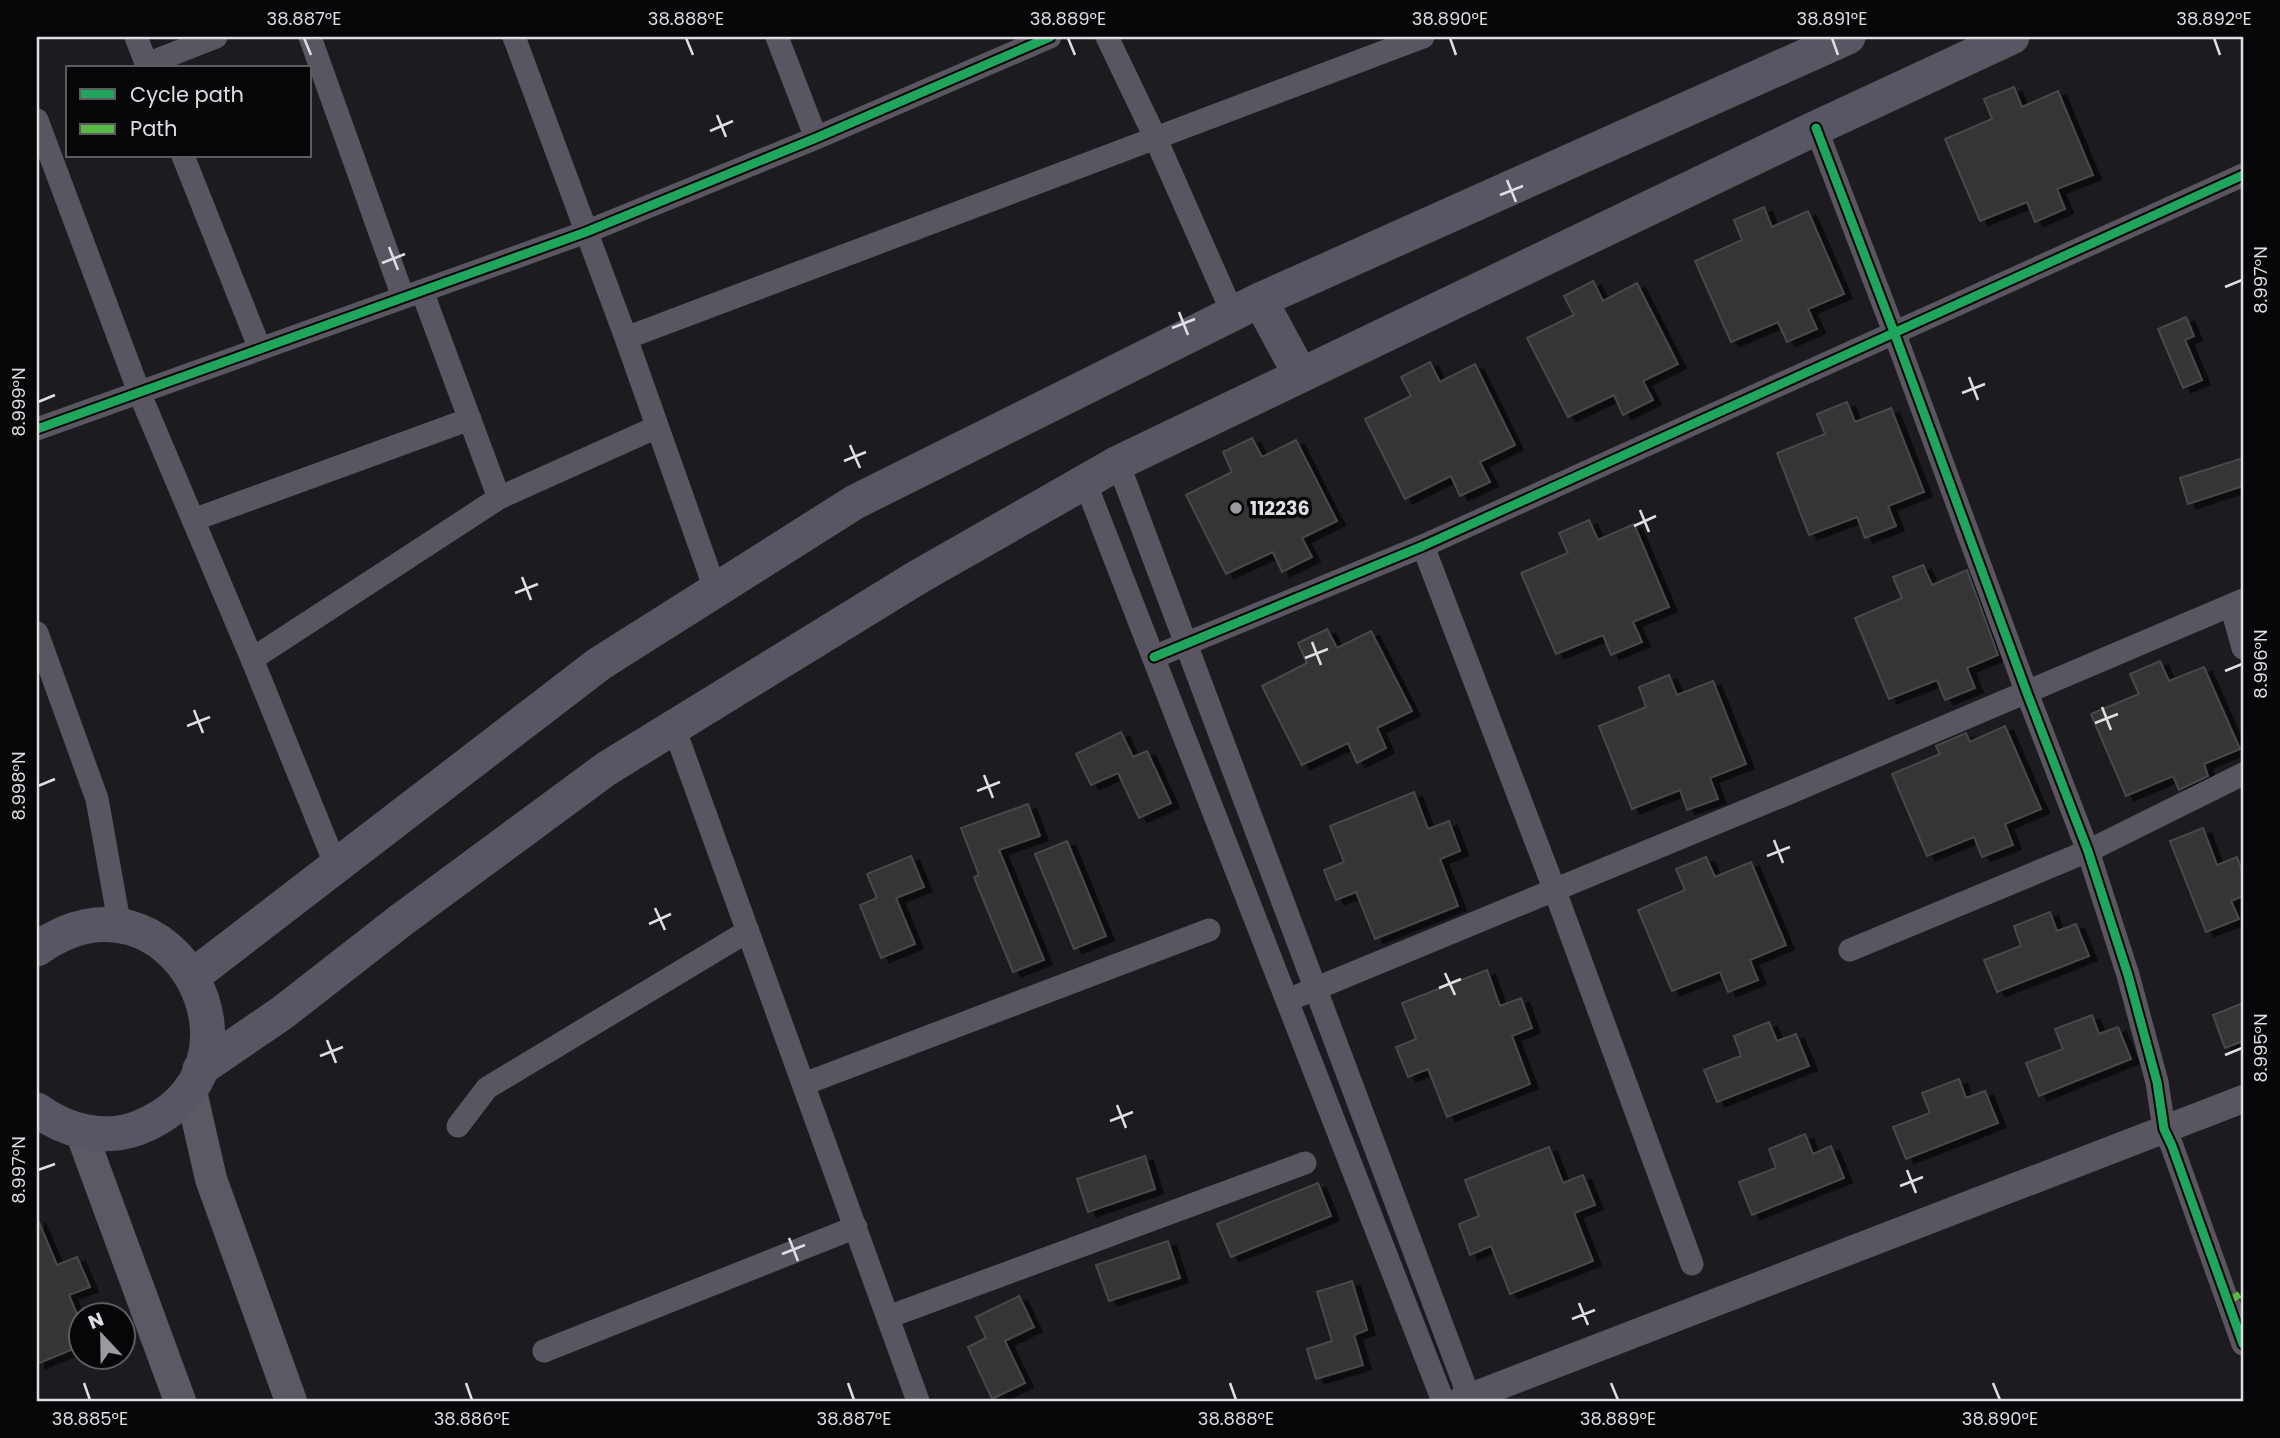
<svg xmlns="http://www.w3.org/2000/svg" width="2280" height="1438" font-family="Poppins,sans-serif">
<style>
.building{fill:#343435;stroke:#484849;stroke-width:2;filter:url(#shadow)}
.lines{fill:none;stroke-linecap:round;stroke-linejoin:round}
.minor{stroke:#595661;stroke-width:23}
.tertiary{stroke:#595661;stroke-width:28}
.secondary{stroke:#5c5864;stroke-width:32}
.primary{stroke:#595663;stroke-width:35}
.quiet{stroke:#58b947;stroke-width:7;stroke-dasharray:14 7;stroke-linecap:butt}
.cycleway-casing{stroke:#060608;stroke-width:13}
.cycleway{stroke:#20a55d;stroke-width:9}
.ticks{fill:none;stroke:#dfdee2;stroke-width:2.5}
.poi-dot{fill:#9b9a9e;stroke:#060608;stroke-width:2.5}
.labels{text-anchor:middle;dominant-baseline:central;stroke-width:7;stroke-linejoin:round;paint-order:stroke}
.poi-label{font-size:19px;font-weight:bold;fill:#dfdee2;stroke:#060608;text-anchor:start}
.neatline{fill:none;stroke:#dfdee2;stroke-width:2.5}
.ticks-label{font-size:18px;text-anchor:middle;fill:#dfdee2}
</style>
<defs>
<filter id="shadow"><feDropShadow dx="8" dy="4.5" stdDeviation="0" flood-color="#0009"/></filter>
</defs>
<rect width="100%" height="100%" fill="#1d1b20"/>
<!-- building -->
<path class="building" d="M 2014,87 L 2022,107 L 2058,91 L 2093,175 L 2057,189 L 2065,209 L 2035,222 L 2027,202 L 1980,221 L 1945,139 L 1992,119 L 1984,99 Z
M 1764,207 L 1772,227 L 1808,211 L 1844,294 L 1808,309 L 1817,329 L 1787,342 L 1778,322 L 1731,342 L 1695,261 L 1742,240 L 1734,220 Z
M 1593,281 L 1603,301 L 1637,283 L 1678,364 L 1643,381 L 1653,400 L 1623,415 L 1614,395 L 1568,417 L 1527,338 L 1574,315 L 1564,296 Z
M 2186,317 L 2194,336 L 2185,340 L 2202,380 L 2183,388 L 2158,329 Z
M 1430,362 L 1440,382 L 1475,364 L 1515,445 L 1480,462 L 1490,482 L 1460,496 L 1451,476 L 1405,499 L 1365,419 L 1411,396 L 1401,377 Z
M 1847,402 L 1855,422 L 1891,408 L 1924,492 L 1888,506 L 1896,526 L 1865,538 L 1857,517 L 1809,535 L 1777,453 L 1825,434 L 1817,414 Z
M 1252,438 L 1262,457 L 1296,440 L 1337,521 L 1302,538 L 1312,557 L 1282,572 L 1273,552 L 1226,574 L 1186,495 L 1232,472 L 1223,452 Z
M 2243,458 L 2243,486 L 2188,504 L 2180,478 Z
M 1589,520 L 1598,540 L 1634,524 L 1669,607 L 1633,622 L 1642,642 L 1611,655 L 1603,635 L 1556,654 L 1521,573 L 1568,553 L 1559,533 Z
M 1923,565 L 1932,585 L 1967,570 L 1998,655 L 1967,668 L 1975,688 L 1945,700 L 1937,680 L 1889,699 L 1855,618 L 1902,598 L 1893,577 Z
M 1327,629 L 1337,648 L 1371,631 L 1412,711 L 1377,728 L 1386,748 L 1357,763 L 1348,743 L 1302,765 L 1262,686 L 1307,663 L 1298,643 Z
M 2160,661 L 2169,681 L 2204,667 L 2240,749 L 2204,764 L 2208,776 L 2179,790 L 2173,776 L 2126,796 L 2091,714 L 2139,694 L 2130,674 Z
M 1669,675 L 1677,695 L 1713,681 L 1746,764 L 1710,778 L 1718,799 L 1687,810 L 1680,790 L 1632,809 L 1599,726 L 1646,707 L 1639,687 Z
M 2005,726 L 2041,809 L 2005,824 L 2013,845 L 1982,857 L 1974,837 L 1927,856 L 1892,774 L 1940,754 L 1936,746 L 1966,733 L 1970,742 Z
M 1121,732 L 1133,757 L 1147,751 L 1171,803 L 1139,818 L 1118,773 L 1091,785 L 1076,754 Z
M 1414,792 L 1428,829 L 1449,821 L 1460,851 L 1440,859 L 1458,906 L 1375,939 L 1356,892 L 1336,900 L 1324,870 L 1344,862 L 1330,826 Z
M 1028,804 L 1040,836 L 999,850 L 1044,960 L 1013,972 L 974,877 L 979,875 L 961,828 Z
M 2203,828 L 2217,865 L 2237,857 L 2243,874 L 2243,896 L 2231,901 L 2239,919 L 2206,932 L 2170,841 Z
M 1067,841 L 1106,936 L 1074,949 L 1035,854 Z
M 911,856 L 924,887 L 896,898 L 915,944 L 881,958 L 860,905 L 877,898 L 867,874 Z
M 1706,857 L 1715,877 L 1751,862 L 1786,945 L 1750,960 L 1758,980 L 1728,992 L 1720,972 L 1672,991 L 1638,910 L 1685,890 L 1676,869 Z
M 2050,912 L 2057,931 L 2076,924 L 2089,956 L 1997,992 L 1984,960 L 2021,946 L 2014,926 Z
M 1487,970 L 1500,1006 L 1521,998 L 1532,1028 L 1512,1036 L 1530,1084 L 1447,1117 L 1428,1069 L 1408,1077 L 1396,1047 L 1416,1039 L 1402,1003 Z
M 2243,1003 L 2243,1041 L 2225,1048 L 2213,1015 Z
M 2092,1015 L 2099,1034 L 2118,1027 L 2131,1059 L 2039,1096 L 2026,1063 L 2063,1049 L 2055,1029 Z
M 1769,1022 L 1777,1041 L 1796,1034 L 1809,1066 L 1717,1102 L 1704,1070 L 1741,1056 L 1734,1036 Z
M 1959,1079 L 1966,1098 L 1985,1091 L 1998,1123 L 1906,1159 L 1893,1127 L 1930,1113 L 1922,1093 Z
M 1805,1134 L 1813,1154 L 1831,1146 L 1844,1178 L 1752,1215 L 1739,1182 L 1776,1168 L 1769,1149 Z
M 1549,1147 L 1563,1183 L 1583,1175 L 1595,1205 L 1574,1213 L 1593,1261 L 1510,1294 L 1491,1246 L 1470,1255 L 1459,1224 L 1479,1216 L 1465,1180 Z
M 1145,1156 L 1155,1189 L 1088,1212 L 1077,1179 Z
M 1318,1183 L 1331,1216 L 1231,1257 L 1217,1224 Z
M 37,1218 L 57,1265 L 77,1257 L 90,1287 L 69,1295 L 80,1322 L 80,1346 L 37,1364 Z
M 1168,1241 L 1180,1278 L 1109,1301 L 1096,1265 Z
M 1352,1281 L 1367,1330 L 1354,1335 L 1363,1365 L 1316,1379 L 1307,1349 L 1332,1341 L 1317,1292 Z
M 1019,1296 L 1034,1327 L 1005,1341 L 1025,1383 L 992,1399 L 968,1347 L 986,1338 L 976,1317 Z"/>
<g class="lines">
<!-- minor -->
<path class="minor" d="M 136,37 L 148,68
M 310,37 L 403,297
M 514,37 L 626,338 L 715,589
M 777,37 L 816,138
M 1107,37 L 1155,137 L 1233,314
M 147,64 L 216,37
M 37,120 L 139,392 L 252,659 L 336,866
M 1816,128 L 1894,332 L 2027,693 L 2088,851 L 2128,975 L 2157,1082 L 2164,1129 L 2172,1146 L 2243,1344
M 183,156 L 260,349
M 422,291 L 499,498
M 626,338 L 1423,37
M 37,429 L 586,232 L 816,138 L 1050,37
M 1118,463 L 1469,1397 L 1469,1401
M 1085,482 L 1443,1401
M 193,520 L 470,419
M 1423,546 L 1555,891 L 1692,1264
M 2231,605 L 2243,648
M 37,633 L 97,799 L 120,927
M 1154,657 L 1423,546 L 2243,175
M 252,659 L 499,498 L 657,427
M 673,725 L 918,1401
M 1850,950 L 2088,851 L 2243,774
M 1288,1000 L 1784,795 L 2243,600
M 804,1084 L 1209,930
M 458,1126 L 487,1088 L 748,931
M 888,1317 L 1305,1163
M 544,1351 L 856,1227"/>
<!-- tertiary -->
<path class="tertiary" d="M 1460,1401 L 2243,1099"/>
<!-- secondary -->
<path class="secondary" d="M 190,1087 L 211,1179 L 291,1401
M 81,1132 L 180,1401"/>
<!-- primary -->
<path class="primary" d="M 1260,300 L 1300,374
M 37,949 C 172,852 286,1071 138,1128 C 103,1141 66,1131 37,1110
M 193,976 L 599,664 L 855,502 L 1260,300 L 1848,37
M 200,1069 L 282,1013 L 400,921 L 606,769 L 918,577 L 1118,463 L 1816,128 L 2012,37"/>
<!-- quiet -->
<path class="quiet" d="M 2228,1302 L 2243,1292"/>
<!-- cycleway casing -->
<g class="cycleway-casing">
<path id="cycleway" d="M 1816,128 L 1894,332 L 2027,693 L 2088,851 L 2128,975 L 2157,1082 L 2164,1129 L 2172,1146 L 2243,1344
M 37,429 L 586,232 L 816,138 L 1050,37
M 1154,657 L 1423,546 L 2243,175"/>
</g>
<!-- cycleway -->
<use href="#cycleway" class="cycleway"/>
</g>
<!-- ticks -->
<path class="ticks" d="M 304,38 L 311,55M 686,38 L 693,55M 1068,38 L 1075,55M 1450,38 L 1456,55M 1832,38 L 1838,55M 2214,38 L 2220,55M 717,115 L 726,137M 710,131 L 733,121M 1507,180 L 1516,202M 1500,195 L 1523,186M 389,247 L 398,270M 382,263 L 405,254M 2225,287 L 2242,280M 1179,312 L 1188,335M 1172,328 L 1195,319M 1969,377 L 1978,400M 1962,393 L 1985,384M 38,402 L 55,395M 850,445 L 860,468M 844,461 L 866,452M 1640,510 L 1649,532M 1634,526 L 1656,516M 522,577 L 531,600M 515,593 L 538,584M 1312,642 L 1321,665M 1305,658 L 1328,649M 2225,671 L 2242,664M 2102,707 L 2111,730M 194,710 L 203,733M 2095,723 L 2118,714M 187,726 L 210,717M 984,775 L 993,798M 38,786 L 55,779M 977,791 L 1000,782M 1774,840 L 1783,863M 1767,856 L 1790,847M 655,908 L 665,930M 649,924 L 671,914M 1445,973 L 1455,995M 1439,988 L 1461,979M 327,1040 L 336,1063M 2225,1055 L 2242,1048M 320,1056 L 343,1047M 1117,1105 L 1126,1128M 1110,1121 L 1133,1112M 38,1170 L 55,1164M 1907,1170 L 1916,1193M 1900,1186 L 1923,1177M 789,1238 L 798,1261M 782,1254 L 805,1245M 1579,1303 L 1588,1325M 1572,1319 L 1595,1310M 84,1383 L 90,1400M 466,1383 L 472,1400M 848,1383 L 854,1400M 1230,1383 L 1236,1400M 1611,1383 L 1618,1400M 1993,1383 L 2000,1400"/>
<!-- markers -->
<circle class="poi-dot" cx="1236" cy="508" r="7"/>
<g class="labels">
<!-- poi labels -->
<g class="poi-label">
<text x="1250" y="508">112236</text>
</g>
</g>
<!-- border -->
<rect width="2280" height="1438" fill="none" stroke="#060608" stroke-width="77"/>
<!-- legend -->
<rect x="66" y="66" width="245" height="91" fill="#060608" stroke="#5d5c5f" stroke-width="2"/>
<rect x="80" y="89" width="35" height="10" fill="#20a55d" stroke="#5d5c5f" stroke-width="2"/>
<text x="130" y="102" font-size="21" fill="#dfdee2">Cycle path</text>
<rect x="80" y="124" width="35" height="10" fill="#58b947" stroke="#5d5c5f" stroke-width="2"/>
<text x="130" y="136" font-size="21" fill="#dfdee2">Path</text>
<!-- north arrow -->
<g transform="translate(102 1336) rotate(338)"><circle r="33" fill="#060608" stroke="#5d5c5f" stroke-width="2"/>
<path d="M0-5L12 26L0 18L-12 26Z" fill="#9b9a9e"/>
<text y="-10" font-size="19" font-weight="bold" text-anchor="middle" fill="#dfdee2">N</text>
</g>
<rect x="38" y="38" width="2204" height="1362" class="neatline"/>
<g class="ticks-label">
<text x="304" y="25">38.887°E</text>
<text x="686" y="25">38.888°E</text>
<text x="1068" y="25">38.889°E</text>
<text x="1450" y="25">38.890°E</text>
<text x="1832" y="25">38.891°E</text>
<text x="2214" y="25">38.892°E</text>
<text transform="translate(2261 280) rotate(-90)" y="6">8.997°N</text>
<text transform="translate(19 402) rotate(-90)" y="6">8.999°N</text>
<text transform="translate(2261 664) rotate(-90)" y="6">8.996°N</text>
<text transform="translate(19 786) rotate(-90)" y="6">8.998°N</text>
<text transform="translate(2261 1048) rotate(-90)" y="6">8.995°N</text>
<text transform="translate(19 1170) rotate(-90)" y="6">8.997°N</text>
<text x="90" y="1425">38.885°E</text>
<text x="472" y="1425">38.886°E</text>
<text x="854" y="1425">38.887°E</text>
<text x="1236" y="1425">38.888°E</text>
<text x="1618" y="1425">38.889°E</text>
<text x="2000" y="1425">38.890°E</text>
</g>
</svg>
